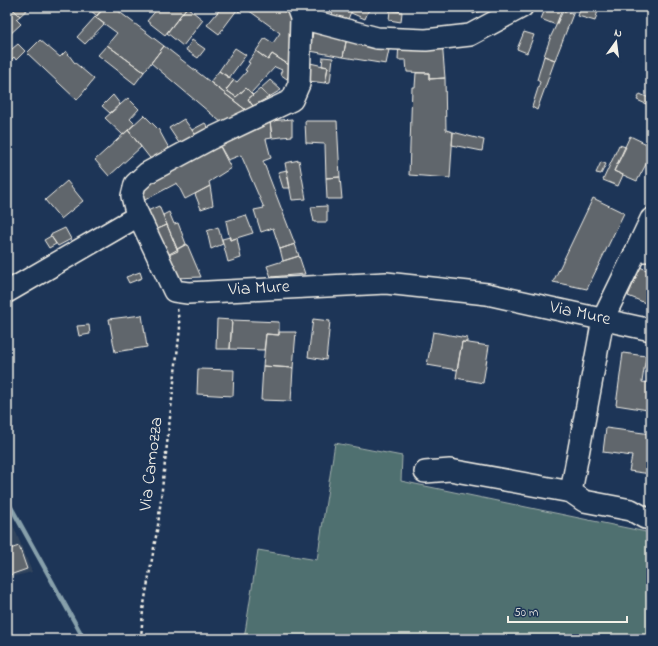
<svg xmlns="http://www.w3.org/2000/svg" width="658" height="646" font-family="'Indie Flower',sans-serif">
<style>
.built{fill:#31445d}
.green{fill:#506f6f;stroke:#a2b0ac}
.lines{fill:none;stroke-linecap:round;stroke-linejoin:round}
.stream{stroke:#87a0ab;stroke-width:4.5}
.building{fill:#60666c;stroke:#f4f1e8}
.minor-casing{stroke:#f4f1e8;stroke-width:24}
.path{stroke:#f4f1e8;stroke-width:2.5;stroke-dasharray:3 3;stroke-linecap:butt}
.minor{stroke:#1d3557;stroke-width:21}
.labels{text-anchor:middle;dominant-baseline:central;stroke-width:3;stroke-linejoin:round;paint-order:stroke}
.street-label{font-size:18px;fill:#f4f1e8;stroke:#1d3557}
</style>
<rect width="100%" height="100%" fill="#1d3557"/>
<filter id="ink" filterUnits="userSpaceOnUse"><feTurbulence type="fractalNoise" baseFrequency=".025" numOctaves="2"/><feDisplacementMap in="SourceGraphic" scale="8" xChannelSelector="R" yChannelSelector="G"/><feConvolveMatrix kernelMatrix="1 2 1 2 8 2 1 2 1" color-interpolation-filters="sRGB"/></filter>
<g filter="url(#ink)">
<!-- built -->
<path class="built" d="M 7,510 L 32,572 L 7,578 Z"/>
<!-- green -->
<path class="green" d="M 335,443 L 402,456 L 401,481 L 651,533 L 651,639 L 244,639 L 258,550 L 317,560 Z"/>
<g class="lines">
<!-- stream -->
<path class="stream" d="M 7,500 L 84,639"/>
</g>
<!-- building -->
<path class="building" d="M 7,7 L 11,7 L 20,16 L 16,19 L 21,24 L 7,37 Z
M 11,7 L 30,7 L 20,16 Z
M 90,7 L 105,7 L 97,16 L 89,9 Z
M 105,7 L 113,7 L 164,46 L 144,72 L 107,45 L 117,33 L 95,17 Z
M 159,7 L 187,7 L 165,35 L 147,21 Z
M 187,7 L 203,20 L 183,46 L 167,33 Z
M 222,7 L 243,7 L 239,12 L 237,10 L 219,34 L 207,25 Z
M 244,7 L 278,7 L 295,19 L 289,65 L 272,54 L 268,60 L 256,51 L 265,38 L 273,43 L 280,33 Z
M 321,7 L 353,7 L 348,19 L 343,17 L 341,20 L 331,17 L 333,12 Z
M 353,7 L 370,7 L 365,19 L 351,13 Z
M 460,7 L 490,7 L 473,14 L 473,11 Z
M 546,7 L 563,7 L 556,25 L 541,19 Z
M 581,7 L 599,7 L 595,21 L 578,16 Z
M 390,10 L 402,12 L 401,22 L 389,20 Z
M 563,11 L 573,14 L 555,60 L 544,56 L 551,36 Z
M 95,17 L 104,24 L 85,44 L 77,37 Z
M 313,32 L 347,37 L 343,57 L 310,51 Z
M 524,32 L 534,35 L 527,53 L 517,49 Z
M 347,37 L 390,45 L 386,64 L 343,57 Z
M 40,40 L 60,57 L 66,51 L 74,62 L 94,79 L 77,100 L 27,53 Z
M 192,40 L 205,49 L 198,58 L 186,50 Z
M 399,41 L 442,41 L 445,78 L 429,79 L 429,73 L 407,72 L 406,60 L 398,60 Z
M 18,44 L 25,51 L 16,60 L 14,57 L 7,64 L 7,53 Z
M 107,45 L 144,72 L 135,84 L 98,55 Z
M 164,46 L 246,110 L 222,123 L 151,63 Z
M 235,48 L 246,55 L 229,78 L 219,71 Z
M 256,51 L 268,60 L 272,54 L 289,65 L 292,67 L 287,79 L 280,74 L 282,70 L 275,67 L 251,93 L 246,88 L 236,97 L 226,90 L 234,80 L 237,82 L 247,71 L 245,70 L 250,63 L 248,62 Z
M 544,56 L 555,60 L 537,110 L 532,107 L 540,82 L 537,80 Z
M 323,57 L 333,58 L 330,82 L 325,83 L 328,67 L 322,66 Z
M 310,63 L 328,67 L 325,83 L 309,81 Z
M 219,71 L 234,80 L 226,90 L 236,97 L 246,88 L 253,95 L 248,99 L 253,106 L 246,110 L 210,82 Z
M 416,73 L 429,73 L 429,79 L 445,78 L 446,130 L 453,132 L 450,178 L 409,175 L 412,87 L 415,87 Z
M 270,80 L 281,90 L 269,97 L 260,89 Z
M 260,89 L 269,97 L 253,106 L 248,99 Z
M 640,94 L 649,98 L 646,104 L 637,100 Z
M 113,95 L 120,104 L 110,113 L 102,106 Z
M 128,98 L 139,109 L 130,119 L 135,124 L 123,135 L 105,118 Z
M 144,115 L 159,130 L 171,152 L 153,162 L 128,130 Z
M 184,119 L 197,137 L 181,146 L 169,128 Z
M 292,119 L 292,136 L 272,138 L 270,121 Z
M 270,121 L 272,138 L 266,139 L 271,158 L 263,161 L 295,244 L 280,249 L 273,228 L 261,232 L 254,210 L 264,208 L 241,155 L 228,160 L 216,139 Z
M 305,121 L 337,121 L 340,177 L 326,178 L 325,144 L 306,143 Z
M 205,123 L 210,130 L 197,137 L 192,130 Z
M 128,130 L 141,147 L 109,176 L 95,160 Z
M 453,132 L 484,140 L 482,151 L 452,145 Z
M 630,136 L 651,146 L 649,154 L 651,155 L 637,181 L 614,171 Z
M 216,139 L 231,168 L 209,182 L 210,186 L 185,199 L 177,183 L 141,202 L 137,188 Z
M 619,145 L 626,147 L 614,171 L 623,175 L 618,186 L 603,180 Z
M 299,160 L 306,199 L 292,200 L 285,163 Z
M 601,162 L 606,164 L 601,174 L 596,173 Z
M 287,170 L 290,188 L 283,188 L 278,172 Z
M 340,177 L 342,199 L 327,199 L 326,178 Z
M 67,181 L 83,201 L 61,219 L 45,200 Z
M 210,186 L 213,205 L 201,209 L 195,194 Z
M 593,198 L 624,213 L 587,289 L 553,282 Z
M 159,206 L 167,225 L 153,231 L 145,212 Z
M 327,206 L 327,222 L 314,222 L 311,207 Z
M 169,212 L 174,224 L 178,223 L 186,244 L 177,249 L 163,215 Z
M 246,215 L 253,233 L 230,240 L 226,221 Z
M 167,225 L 178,251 L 164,257 L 153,231 Z
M 218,227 L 223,244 L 211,249 L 207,231 Z
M 65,228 L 71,239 L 58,246 L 50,235 Z
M 51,236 L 56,244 L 49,248 L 44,240 Z
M 230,237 L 230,240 L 237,238 L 241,258 L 228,262 L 222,239 Z
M 187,244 L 201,277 L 175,278 L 164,257 Z
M 295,244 L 299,256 L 283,261 L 280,249 Z
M 299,256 L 305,274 L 271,277 L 267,266 Z
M 640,267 L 651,272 L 651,298 L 648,304 L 628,296 Z
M 140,272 L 142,278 L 129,283 L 126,277 Z
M 142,315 L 147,347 L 115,352 L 109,319 Z
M 217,319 L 232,320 L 230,349 L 216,349 Z
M 313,319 L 330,321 L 326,360 L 308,357 Z
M 232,320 L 279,322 L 279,335 L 266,334 L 264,350 L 230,349 Z
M 89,325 L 90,334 L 79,336 L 77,326 Z
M 279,332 L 296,332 L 293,368 L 263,366 L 266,334 L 279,335 Z
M 433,332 L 467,338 L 467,342 L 462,342 L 457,370 L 427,365 Z
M 462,342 L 489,346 L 483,383 L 456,378 Z
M 623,353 L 646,356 L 642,382 L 651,383 L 648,410 L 616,405 Z
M 263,366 L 293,368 L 291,401 L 261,400 Z
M 198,369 L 234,370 L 233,396 L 197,394 Z
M 606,428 L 651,434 L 651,474 L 629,471 L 632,456 L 603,452 Z
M 19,546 L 27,569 L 7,576 L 7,550 Z"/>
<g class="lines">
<!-- minor casing -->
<g class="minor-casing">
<path id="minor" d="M 297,7 L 301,18 L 299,84 L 292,100 L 210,139 L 147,173 L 135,184 L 132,196 L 135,208 L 174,291 L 188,293 L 386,283 L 487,294 L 651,330
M 301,18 L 377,38 L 426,40 L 470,35 L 522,7
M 651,219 L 636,251 L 651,251
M 7,292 L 138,216
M 425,472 L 450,470 L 571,492 L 603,319 L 636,251
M 571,492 L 584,501 L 631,510 L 645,518"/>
</g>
<!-- path -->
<path class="path" d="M 141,639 L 143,610 L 158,525 L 180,328 L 177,308"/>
<!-- minor -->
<use href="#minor" class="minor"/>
</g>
</g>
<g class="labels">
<!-- street labels -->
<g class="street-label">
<text transform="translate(259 289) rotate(-3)">Via Mure</text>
<text transform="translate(580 314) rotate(12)">Via Mure</text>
<text transform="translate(152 464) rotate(-83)">Via Camozza</text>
</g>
</g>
<!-- margin -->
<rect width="658" height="646" fill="none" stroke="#1d3557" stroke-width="24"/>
<rect x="12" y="12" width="634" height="622" fill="none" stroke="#f4f1e8" stroke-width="1.5" filter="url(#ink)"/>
<!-- north arrow -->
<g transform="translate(616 42) rotate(14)" stroke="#1d3557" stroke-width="3" paint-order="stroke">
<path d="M0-3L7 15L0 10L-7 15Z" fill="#f4f1e8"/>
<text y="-6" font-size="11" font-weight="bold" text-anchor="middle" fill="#f4f1e8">N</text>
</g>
<!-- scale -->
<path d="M508 616v6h119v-6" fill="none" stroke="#f4f1e8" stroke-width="2"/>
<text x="514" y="616" font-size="12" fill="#f4f1e8" stroke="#1d3557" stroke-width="3" paint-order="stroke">50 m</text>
</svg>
